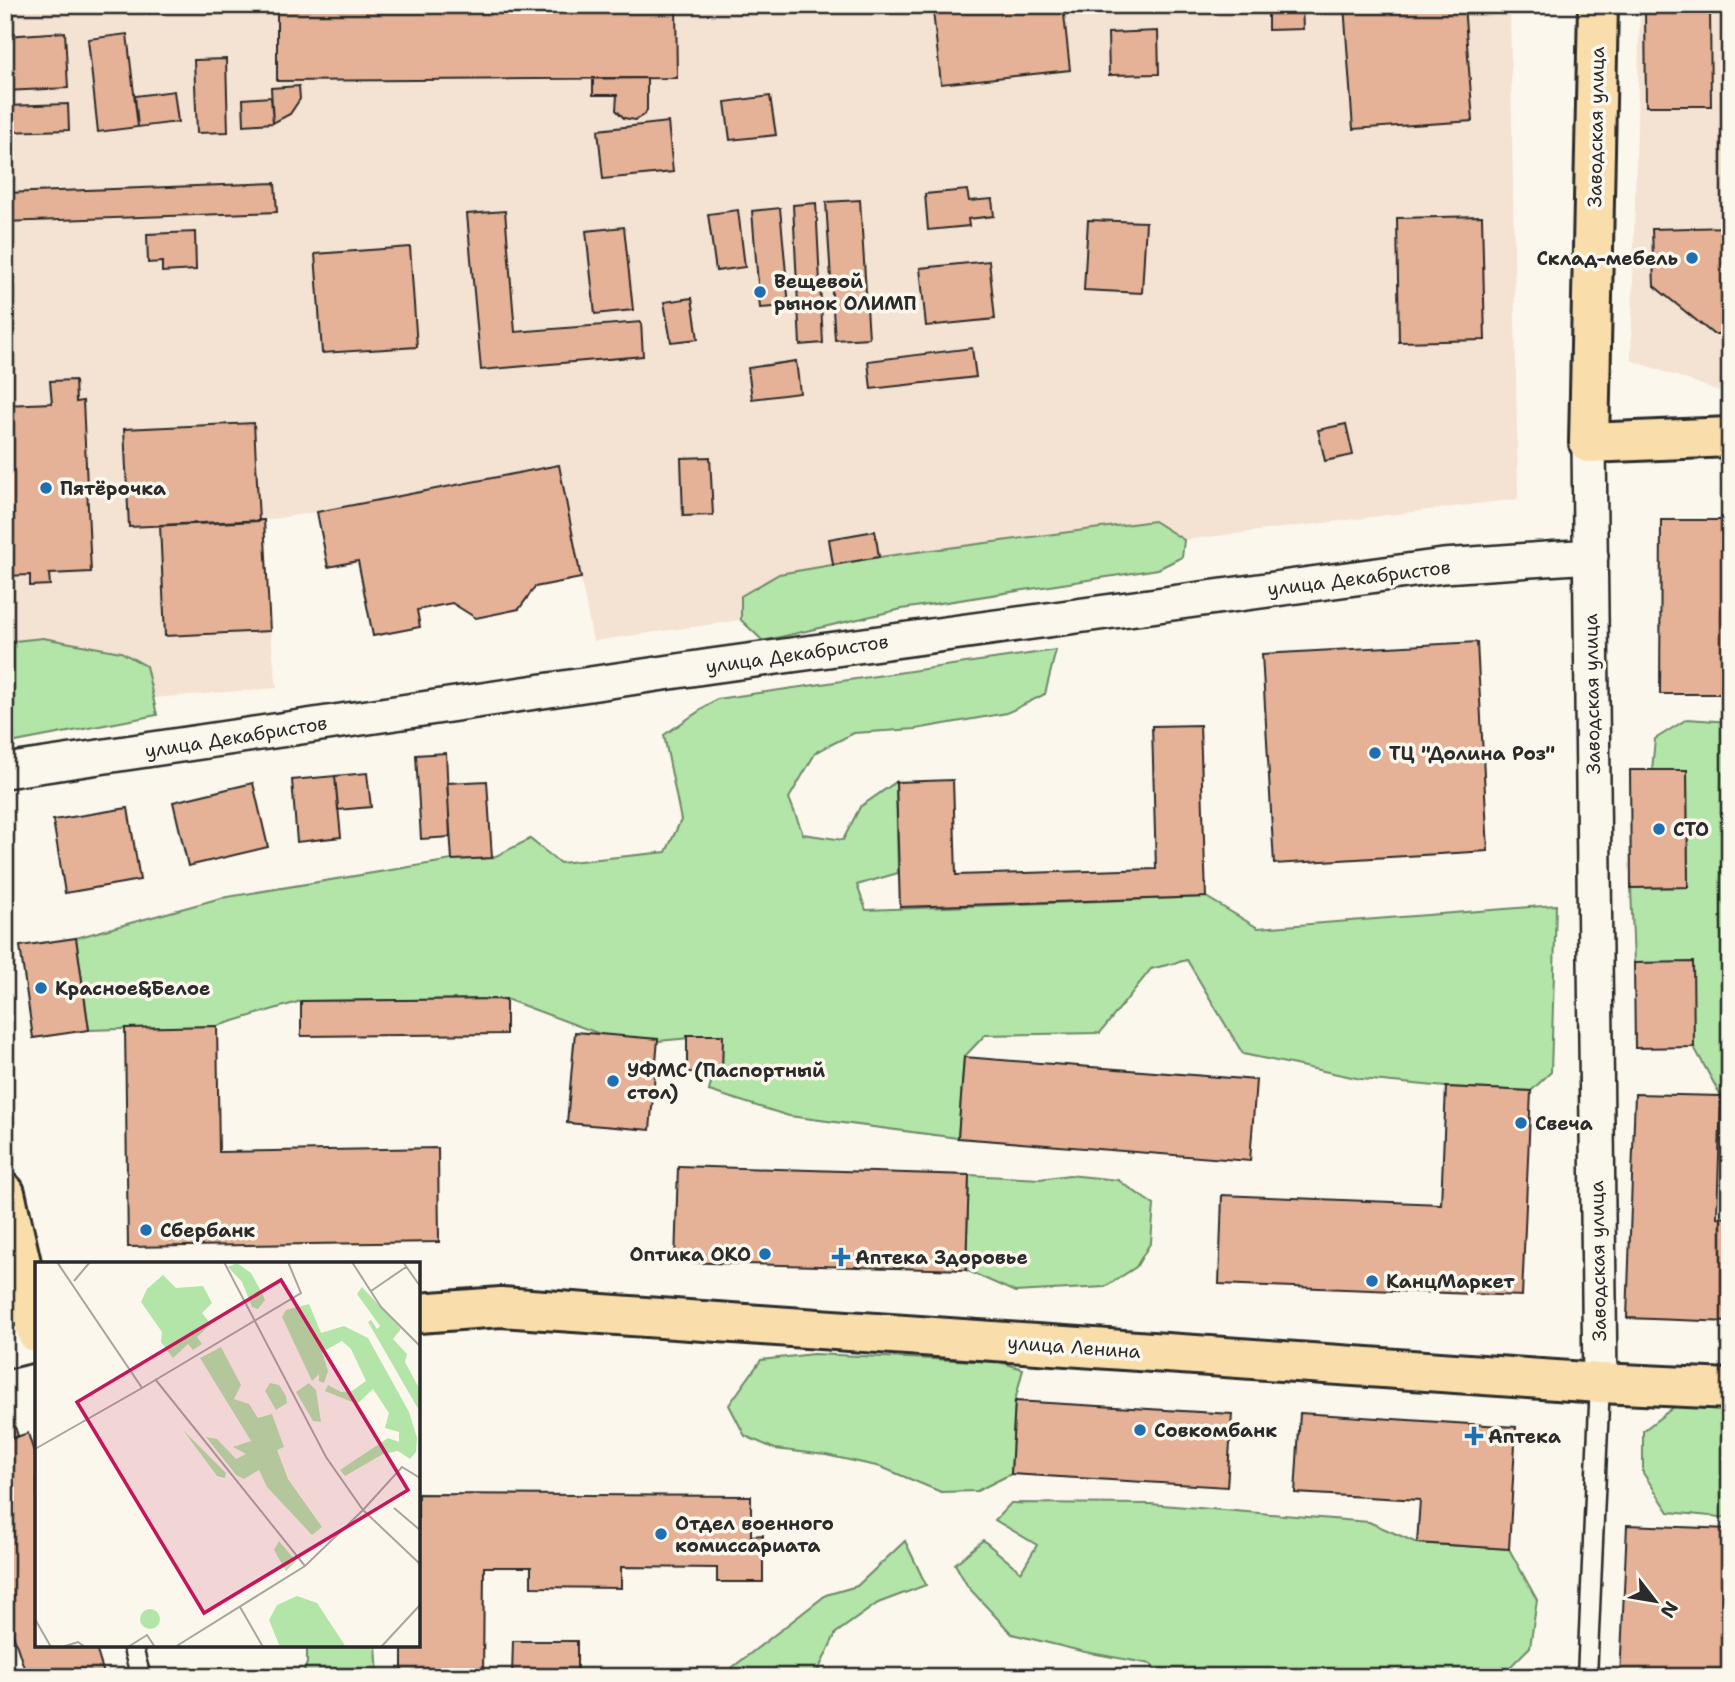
<svg xmlns="http://www.w3.org/2000/svg" width="1735" height="1682" font-family="'Shantell Sans',sans-serif">
<style>
.built{fill:#f4e2d2}
.green{fill:#b2e5a7;stroke:#6e8869;stroke-width:2}
.building{fill:#e5b297;stroke:#2b2b2b;stroke-width:2}
.lines{fill:none;stroke-linecap:round;stroke-linejoin:round}
.lane-casing{stroke:#2b2b2b;stroke-width:23}
.street-casing{stroke:#2b2b2b;stroke-width:38}
.secondary-casing{stroke:#2b2b2b;stroke-width:44}
.primary-casing{stroke:#2b2b2b;stroke-width:44}
.lane{stroke:#fbf7ec;stroke-width:18}
.street{stroke:#fbf7ec;stroke-width:33}
.secondary{stroke:#fbf7ec;stroke-width:38}
.primary{stroke:#f9deab;stroke-width:38}
.poi-dot{fill:#1f6fb2;stroke:#fbf7ec;stroke-width:2.5}
.labels{text-anchor:middle;dominant-baseline:central;stroke-width:7;stroke-linejoin:round;paint-order:stroke}
.street-label{font-size:19px;fill:#2b2b2b;stroke:#fbf7ec}
.poi-label{font-size:19px;font-weight:bold;fill:#2b2b2b;stroke:#fbf7ec;text-anchor:start}
.inset-road{fill:none;stroke:#a8a59f;stroke-width:2}
.view{fill:#c2185b;fill-opacity:0.15;stroke:#c2185b;stroke-width:3.5}
.inset-edge{fill:none;stroke:#2b2b2b;stroke-width:3.5}
</style>
<rect width="100%" height="100%" fill="#fbf7ec"/>
<filter id="ink" filterUnits="userSpaceOnUse"><feTurbulence type="fractalNoise" baseFrequency=".0143" numOctaves="2"/><feDisplacementMap in="SourceGraphic" scale="14" xChannelSelector="R" yChannelSelector="G"/><feConvolveMatrix kernelMatrix="1 2 1 2 8 2 1 2 1" color-interpolation-filters="sRGB"/></filter>
<g filter="url(#ink)">
<!-- built -->
<path class="built" d="M 5,5 L 1510,5 L 1518,499 L 1184,540 L 1154,521 L 879,557 L 833,565 L 742,596 L 741,620 L 593,641 L 558,465 L 317,512 L 265,520 L 270,631 L 277,688 L 153,698 L 146,666 L 43,638 L 5,642 Z
M 1640,5 L 1730,5 L 1730,391 L 1722,392 L 1631,360 Z"/>
<!-- green -->
<path class="green" d="M 1154,521 L 1184,540 L 1182,557 L 1158,569 L 902,609 L 763,641 L 741,620 L 741,596 L 779,574 L 879,557 Z
M 43,638 L 121,652 L 146,666 L 157,715 L 5,744 L 5,642 Z
M 1056,650 L 1045,694 L 1007,713 L 916,729 L 854,733 L 816,752 L 789,798 L 803,834 L 843,840 L 860,807 L 896,782 L 898,873 L 857,885 L 866,910 L 1206,897 L 1258,928 L 1556,905 L 1551,1072 L 1531,1091 L 1446,1087 L 1361,1079 L 1243,1054 L 1187,960 L 1151,969 L 1100,1033 L 985,1035 L 964,1057 L 958,1138 L 789,1116 L 709,1091 L 722,1035 L 627,1044 L 506,999 L 301,1001 L 217,1026 L 89,1030 L 76,938 L 221,898 L 452,860 L 492,858 L 530,839 L 560,863 L 666,852 L 681,820 L 664,735 L 717,699 Z
M 1687,719 L 1730,722 L 1730,1094 L 1721,1096 L 1694,1047 L 1634,963 L 1631,888 L 1688,887 L 1687,771 L 1652,770 L 1655,739 Z
M 969,1175 L 1040,1179 L 1069,1175 L 1118,1180 L 1154,1205 L 1151,1242 L 1136,1267 L 1105,1287 L 1015,1292 L 966,1270 Z
M 813,1354 L 1000,1362 L 1023,1369 L 1015,1401 L 1011,1474 L 977,1491 L 941,1492 L 881,1467 L 826,1455 L 775,1449 L 745,1436 L 729,1405 L 761,1360 Z
M 1730,1401 L 1730,1518 L 1669,1512 L 1643,1473 L 1643,1431 L 1679,1403 Z
M 1011,1503 L 1150,1504 L 1369,1522 L 1417,1543 L 1509,1549 L 1537,1600 L 1530,1647 L 1500,1677 L 1159,1677 L 1151,1664 L 1085,1652 L 1012,1634 L 968,1587 L 955,1564 L 983,1540 L 1021,1572 L 1037,1545 L 995,1520 Z
M 905,1541 L 926,1585 L 878,1603 L 836,1633 L 815,1677 L 720,1677 L 826,1595 L 857,1586 Z
M 307,1645 L 376,1645 L 378,1677 L 302,1677 L 307,1663 Z"/>
<!-- building -->
<path class="building" d="M 277,5 L 676,5 L 677,78 L 277,81 Z
M 991,5 L 1063,5 L 1070,70 L 941,84 L 933,11 Z
M 1268,5 L 1302,5 L 1303,29 L 1268,30 Z
M 1344,5 L 1464,5 L 1473,121 L 1353,129 Z
M 1710,9 L 1711,106 L 1646,106 L 1645,10 Z
M 1158,31 L 1159,74 L 1109,75 L 1108,33 Z
M 65,32 L 68,88 L 5,91 L 5,36 Z
M 127,34 L 138,127 L 98,132 L 88,39 Z
M 226,59 L 228,132 L 197,133 L 194,60 Z
M 593,78 L 647,78 L 647,110 L 645,114 L 635,120 L 624,118 L 616,110 L 617,95 L 593,95 Z
M 299,86 L 300,99 L 290,114 L 273,123 L 271,88 Z
M 174,91 L 178,122 L 138,127 L 135,96 Z
M 770,96 L 776,135 L 730,140 L 725,102 Z
M 271,97 L 273,123 L 244,125 L 243,99 Z
M 68,104 L 69,130 L 5,132 L 5,106 Z
M 668,122 L 673,172 L 603,179 L 598,130 Z
M 275,183 L 277,212 L 5,222 L 5,193 Z
M 967,190 L 969,201 L 992,199 L 994,216 L 968,219 L 969,226 L 928,230 L 925,194 Z
M 860,200 L 869,338 L 835,340 L 826,202 Z
M 816,203 L 823,343 L 800,345 L 793,205 Z
M 780,208 L 789,306 L 760,308 L 752,211 Z
M 738,210 L 745,267 L 716,271 L 708,214 Z
M 505,211 L 515,332 L 641,322 L 643,356 L 481,370 L 467,214 Z
M 1482,216 L 1485,340 L 1399,342 L 1397,218 Z
M 1088,220 L 1146,222 L 1142,293 L 1084,290 Z
M 624,227 L 633,310 L 595,314 L 586,231 Z
M 1730,227 L 1730,334 L 1713,334 L 1654,286 L 1652,229 Z
M 195,232 L 196,270 L 162,272 L 162,262 L 148,263 L 147,234 Z
M 410,247 L 417,347 L 322,353 L 315,254 Z
M 989,261 L 995,319 L 926,326 L 920,268 Z
M 692,298 L 698,339 L 671,342 L 664,302 Z
M 972,348 L 976,377 L 871,389 L 868,361 Z
M 796,361 L 800,393 L 752,399 L 748,368 Z
M 75,380 L 76,402 L 83,401 L 91,572 L 49,574 L 50,585 L 30,586 L 30,575 L 5,576 L 5,405 L 52,403 L 50,381 Z
M 254,423 L 259,521 L 129,527 L 124,429 Z
M 1346,424 L 1353,455 L 1325,461 L 1318,430 Z
M 710,457 L 713,515 L 683,516 L 681,458 Z
M 559,465 L 581,578 L 535,587 L 519,609 L 476,618 L 452,603 L 417,610 L 420,627 L 373,636 L 358,561 L 328,567 L 317,512 Z
M 264,520 L 270,631 L 165,636 L 160,525 Z
M 1661,520 L 1730,520 L 1730,694 L 1660,694 Z
M 875,531 L 879,557 L 833,565 L 829,539 Z
M 1477,642 L 1488,851 L 1274,864 L 1262,654 Z
M 1200,725 L 1206,897 L 900,907 L 896,782 L 953,780 L 956,875 L 1156,869 L 1152,726 Z
M 446,753 L 450,837 L 421,839 L 416,755 Z
M 1630,770 L 1687,770 L 1688,887 L 1631,888 Z
M 367,773 L 371,807 L 338,810 L 335,776 Z
M 335,776 L 341,837 L 297,842 L 292,780 Z
M 487,781 L 492,858 L 452,860 L 447,783 Z
M 253,783 L 268,847 L 188,866 L 173,802 Z
M 128,808 L 140,880 L 65,893 L 53,820 Z
M 76,938 L 89,1030 L 33,1038 L 20,946 Z
M 1693,962 L 1694,1047 L 1635,1048 L 1634,963 Z
M 506,999 L 506,1034 L 301,1036 L 301,1001 Z
M 217,1026 L 219,1152 L 438,1148 L 439,1242 L 128,1247 L 125,1028 Z
M 575,1032 L 658,1039 L 650,1130 L 567,1123 Z
M 687,1035 L 723,1035 L 722,1073 L 687,1072 Z
M 964,1057 L 1256,1080 L 1250,1161 L 958,1138 Z
M 1446,1087 L 1531,1091 L 1522,1296 L 1219,1284 L 1222,1195 L 1441,1204 Z
M 1635,1094 L 1721,1096 L 1717,1217 L 1730,1218 L 1730,1322 L 1627,1318 Z
M 678,1166 L 969,1175 L 966,1270 L 675,1262 Z
M 1015,1401 L 1232,1414 L 1227,1487 L 1011,1474 Z
M 8,1405 L 18,1436 L 5,1441 L 5,1406 Z
M 1300,1413 L 1516,1427 L 1509,1549 L 1417,1543 L 1420,1500 L 1295,1493 Z
M 28,1433 L 37,1462 L 37,1645 L 95,1645 L 105,1677 L 27,1677 L 5,1609 L 5,1441 Z
M 418,1494 L 751,1496 L 751,1536 L 763,1535 L 763,1582 L 717,1582 L 717,1568 L 621,1567 L 621,1588 L 531,1587 L 531,1567 L 484,1567 L 483,1677 L 402,1677 L 402,1645 L 418,1645 Z
M 1627,1525 L 1730,1529 L 1730,1677 L 1620,1677 Z
M 513,1641 L 577,1641 L 577,1677 L 512,1677 Z"/>
<g class="lines">
<!-- lane casing -->
<g class="lane-casing">
<path id="lane" d="M 132,1645 L 141,1677
M 1587,1677 L 1600,1383"/>
</g>
<!-- street casing -->
<g class="street-casing">
<path id="street" d="M 1589,443 L 1600,1383
M 5,771 L 711,666 L 1443,566 L 1591,556"/>
</g>
<!-- secondary casing -->
<g class="secondary-casing">
<path id="secondary" d="M 5,1349 L 37,1341"/>
</g>
<!-- primary casing -->
<g class="primary-casing">
<path id="primary" d="M 1598,5 L 1589,443 L 1730,437
M 5,1193 L 37,1333
M 418,1313 L 501,1307 L 1600,1383 L 1730,1389"/>
</g>
<!-- lane -->
<use href="#lane" class="lane"/>
<!-- street -->
<use href="#street" class="street"/>
<!-- secondary -->
<use href="#secondary" class="secondary"/>
<!-- primary -->
<use href="#primary" class="primary"/>
</g>
</g>
<!-- markers -->
<g class="poi-dot">
<circle cx="1692" cy="258" r="7"/>
<circle cx="760" cy="292" r="7"/>
<circle cx="46" cy="488" r="7"/>
<circle cx="1375" cy="753" r="7"/>
<circle cx="1659" cy="829" r="7"/>
<circle cx="41" cy="988" r="7"/>
<circle cx="613" cy="1081" r="7"/>
<circle cx="1521" cy="1123" r="7"/>
<circle cx="146" cy="1230" r="7"/>
<circle cx="765" cy="1254" r="7"/>
<path d="M837.5 1246.5h7v7h7v7h-7v7h-7v-7h-7v-7h7z"/>
<circle cx="1372" cy="1281" r="7"/>
<circle cx="1140" cy="1430" r="7"/>
<path d="M1470.5 1425.5h7v7h7v7h-7v7h-7v-7h-7v-7h7z"/>
<circle cx="661" cy="1534" r="7"/>
</g>
<g class="labels">
<!-- street labels -->
<g class="street-label">
<text transform="translate(1596 127) rotate(-89)">Заводская улица</text>
<text transform="translate(1359 578) rotate(-7)">улица Декабристов</text>
<text transform="translate(797 654) rotate(-8)">улица Декабристов</text>
<text transform="translate(1592 694) rotate(-91)">Заводская улица</text>
<text transform="translate(236 737) rotate(-9)">улица Декабристов</text>
<text transform="translate(1598 1261) rotate(-91)">Заводская улица</text>
<text transform="translate(1074 1347) rotate(4)">улица Ленина</text>
</g>
<!-- poi labels -->
<g class="poi-label">
<text x="1678" y="258" text-anchor="end">Склад-мебель</text>
<text x="774" y="281">Вещевой<tspan x="774" dy="22">рынок ОЛИМП</tspan></text>
<text x="60" y="488">Пятёрочка</text>
<text x="1389" y="753">ТЦ "Долина Роз"</text>
<text x="1673" y="829">СТО</text>
<text x="55" y="988">Красное&amp;Белое</text>
<text x="627" y="1070">УФМС (Паспортный<tspan x="627" dy="22">стол)</tspan></text>
<text x="1535" y="1123">Свеча</text>
<text x="160" y="1230">Сбербанк</text>
<text x="751" y="1254" text-anchor="end">Оптика ОКО</text>
<text x="855" y="1257">Аптека Здоровье</text>
<text x="1386" y="1281">КанцМаркет</text>
<text x="1154" y="1430">Совкомбанк</text>
<text x="1488" y="1436">Аптека</text>
<text x="675" y="1523">Отдел военного<tspan x="675" dy="22">комиссариата</tspan></text>
</g>
</g>
<!-- overview -->
<g transform="translate(35 1262)">
<rect width="385" height="385" fill="#fbf7ec"/>
<path d="M 202,1 L 216,11 L 228,33 L 230,38 L 223,47 L 217,45 L 207,20 L 193,5 ZM 128,13 L 141,26 L 168,24 L 177,41 L 167,51 L 176,62 L 162,75 L 167,82 L 158,88 L 153,82 L 138,96 L 126,80 L 127,70 L 106,40 L 112,27 ZM 327,25 L 366,67 L 358,77 L 372,92 L 370,100 L 385,128 L 385,150 L 333,60 L 336,58 L 342,67 L 345,64 L 322,32 ZM 274,42 L 286,71 L 309,64 L 333,76 L 374,150 L 382,176 L 381,190 L 375,197 L 363,189 L 348,192 L 310,214 L 305,208 L 353,176 L 364,180 L 364,170 L 350,166 L 354,151 L 338,127 L 322,142 L 290,129 L 293,123 L 306,130 L 317,129 L 331,119 L 316,87 L 307,79 L 287,90 L 293,109 L 289,121 L 284,119 L 284,112 L 277,119 L 247,55 L 251,48 ZM 186,85 L 206,123 L 199,137 L 214,142 L 223,156 L 237,152 L 249,185 L 242,188 L 253,217 L 287,265 L 277,273 L 232,225 L 224,208 L 209,217 L 201,213 L 171,175 L 182,177 L 201,197 L 211,192 L 198,185 L 216,179 L 165,96 ZM 235,121 L 244,123 L 251,134 L 252,141 L 241,148 L 230,129 ZM 274,121 L 281,128 L 286,160 L 278,159 L 261,130 ZM 148,168 L 191,211 L 190,216 L 182,214 ZM 244,279 L 261,299 L 251,309 L 239,288 ZM 262,334 L 282,341 L 311,385 L 245,385 L 234,358 L 242,343 ZM105 357a10 10 0 1 1 20 0a10 10 0 1 1-20 0Z" fill="#b2e5a7"/>
<path class="inset-road" d="M 189,0 L 291,195 L 328,248 L 385,302M 317,0 L 346,45 L 385,84M 368,0 L 385,24M 39,19 L 55,0M 336,29 L 371,5M 120,117 L 270,304M 107,126 L 266,31 L 253,0M 0,187 L 107,126 L 22,0M 359,246 L 385,268M 328,248 L 367,205 L 385,216M 205,345 L 228,385M 0,357 L 16,385M 27,385 L 43,380 L 50,385M 93,385 L 112,373 L 120,385M 140,385 L 270,304 L 328,248M 346,385 L 385,343"/>
<path class="view" d="M 246,18 L 373,228 L 169,351 L 42,140 Z"/>
<rect width="385" height="385" class="inset-edge"/>
</g>
<!-- margin -->
<rect width="1735" height="1682" fill="none" stroke="#fbf7ec" stroke-width="28"/>
<rect x="14" y="14" width="1707" height="1654" fill="none" stroke="#2b2b2b" stroke-width="2.5" filter="url(#ink)"/>
<!-- north arrow -->
<g transform="translate(1655 1601) rotate(121)" stroke="#fbf7ec" stroke-width="5" paint-order="stroke">
<path d="M0-5L12 26L0 18L-12 26Z" fill="#2b2b2b"/>
<text y="-10" font-size="19" font-weight="bold" text-anchor="middle" fill="#2b2b2b">N</text>
</g>
</svg>
